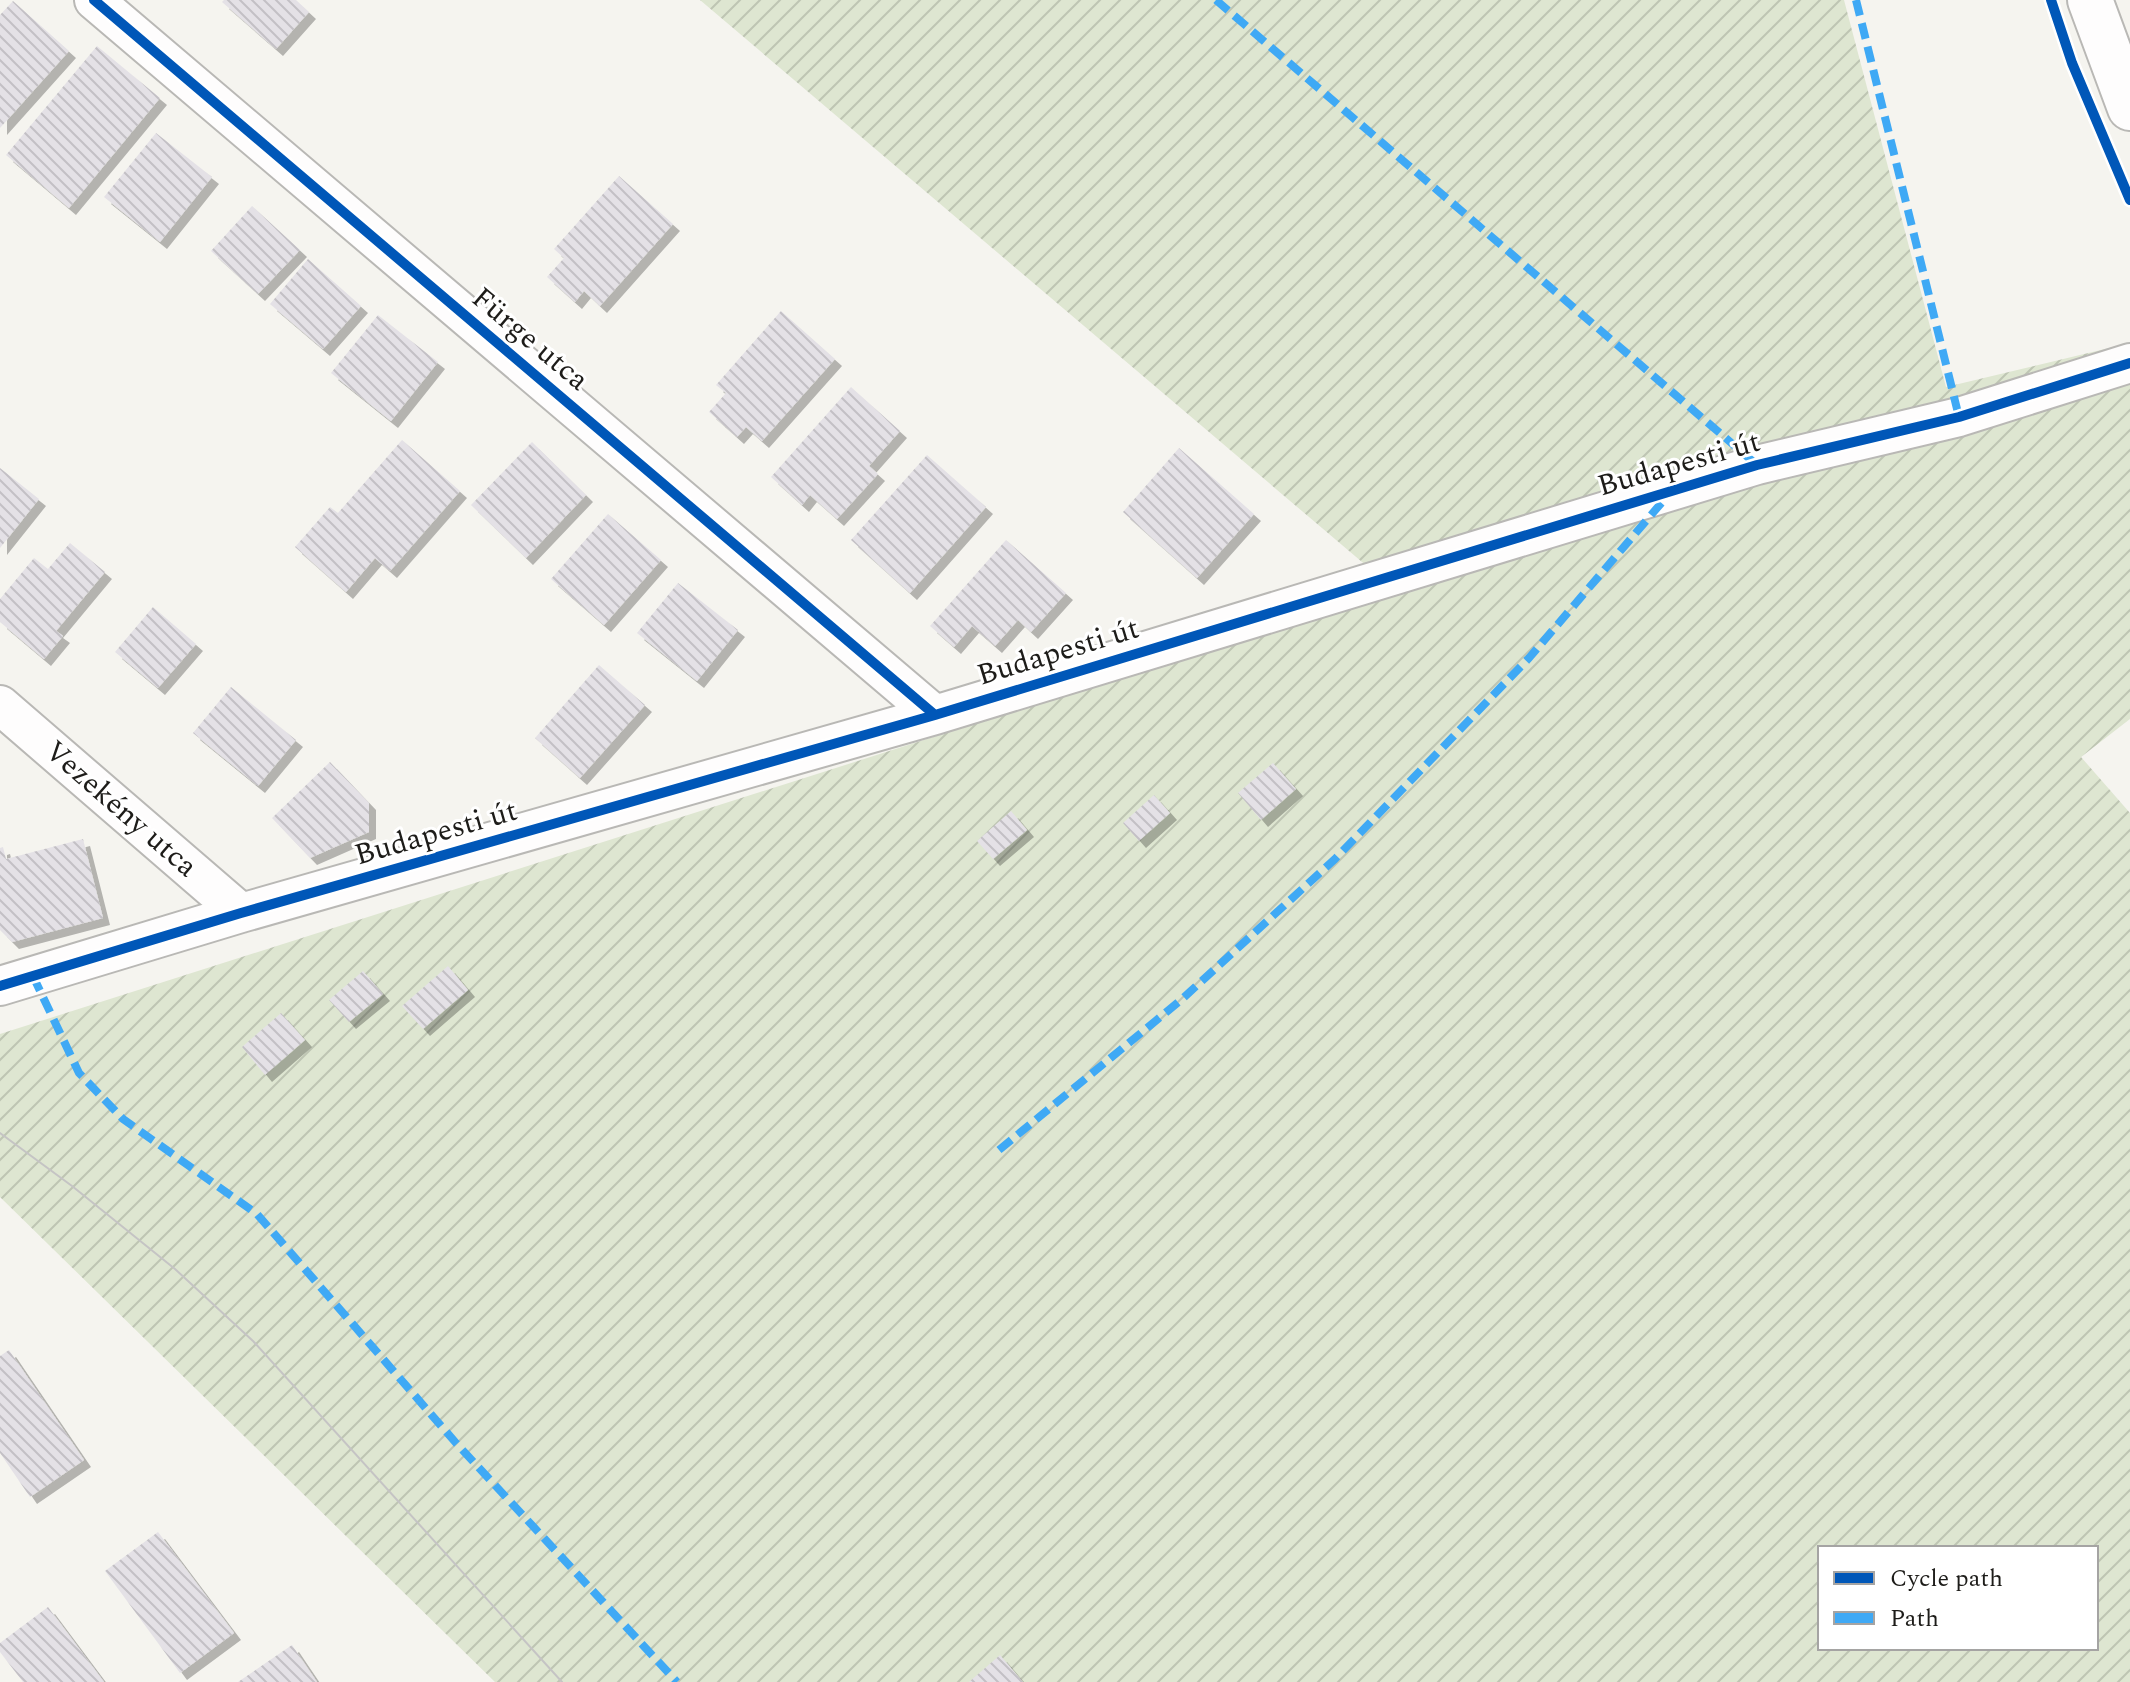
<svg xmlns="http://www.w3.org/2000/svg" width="2130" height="1682" font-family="Spectral,serif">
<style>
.garden{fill:url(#garden-furrows);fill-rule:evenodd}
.building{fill:url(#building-back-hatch);filter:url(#shadow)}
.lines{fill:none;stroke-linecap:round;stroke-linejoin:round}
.minor-casing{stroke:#b9b8b5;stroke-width:42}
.tertiary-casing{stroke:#b9b8b5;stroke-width:48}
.minor{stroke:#fefdfd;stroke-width:38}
.tertiary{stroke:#fefdfd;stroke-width:44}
.tram{stroke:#c5c4c4;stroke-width:2}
.quiet{stroke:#3fa9f5;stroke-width:8;stroke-dasharray:16 8;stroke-linecap:butt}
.cycleway-casing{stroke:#fff;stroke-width:15}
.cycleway{stroke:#0057b8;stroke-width:10}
.labels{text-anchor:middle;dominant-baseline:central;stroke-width:6;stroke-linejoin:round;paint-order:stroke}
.street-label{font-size:30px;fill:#1d1c19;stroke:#fff}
</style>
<defs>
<pattern id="garden-furrows" width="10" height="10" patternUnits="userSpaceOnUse" patternTransform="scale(2)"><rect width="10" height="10" fill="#dee6d1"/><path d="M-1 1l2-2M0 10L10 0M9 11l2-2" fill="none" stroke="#bec5b3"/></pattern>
<pattern id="building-back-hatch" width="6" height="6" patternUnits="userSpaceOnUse" patternTransform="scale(2)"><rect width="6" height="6" fill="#e4e1e6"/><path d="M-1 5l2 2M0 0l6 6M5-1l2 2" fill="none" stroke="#c3c0c5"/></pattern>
<filter id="shadow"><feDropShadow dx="7" dy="7" stdDeviation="0" flood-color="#0004"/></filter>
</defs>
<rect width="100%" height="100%" fill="#f5f4ef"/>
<!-- garden -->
<path class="garden" d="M 700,0 L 1844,0 L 1946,387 L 2130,343 L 2130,719 L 2081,757 L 2130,813 L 2130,1682 L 495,1682 L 0,1197 L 0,1034 L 1395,590 ZM 1820,1548 L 2096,1548 L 2096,1648 L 1820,1648 Z"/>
<!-- building -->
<path class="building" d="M 224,0 L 296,0 L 309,12 L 276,49 L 222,2 Z
M 13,1 L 69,51 L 0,128 L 0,15 Z
M 97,46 L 160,98 L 69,208 L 6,155 Z
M 156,133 L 212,177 L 160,242 L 104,197 Z
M 619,176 L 673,224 L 600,306 L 584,291 L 575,302 L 547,277 L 564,258 L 554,249 Z
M 252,206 L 300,250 L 258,294 L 211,251 Z
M 308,259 L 361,306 L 323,349 L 270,304 Z
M 781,311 L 835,359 L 762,441 L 746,427 L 737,437 L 709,412 L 726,393 L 716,385 Z
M 378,315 L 438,362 L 391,421 L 331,373 Z
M 851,387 L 900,431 L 869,466 L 878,474 L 837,519 L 810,495 L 802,505 L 771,477 Z
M 402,440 L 460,491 L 390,571 L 375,558 L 346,592 L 295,547 L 330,507 L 338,513 Z
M 532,442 L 586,495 L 526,558 L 471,505 Z
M 1179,448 L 1254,514 L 1197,578 L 1123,512 Z
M 927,455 L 986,507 L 910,593 L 851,540 Z
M 0,468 L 39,499 L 0,548 Z
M 608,514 L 661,560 L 604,625 L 551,579 Z
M 1006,540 L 1066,593 L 1031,632 L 1018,620 L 995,646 L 972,626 L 954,647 L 930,626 Z
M 70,543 L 105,572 L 56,631 L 63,636 L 44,659 L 0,622 L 0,599 L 34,558 L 48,569 Z
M 678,583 L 738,630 L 697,681 L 637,633 Z
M 153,607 L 196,644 L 158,688 L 115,652 Z
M 599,665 L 645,705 L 580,778 L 535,738 Z
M 231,687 L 296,740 L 258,786 L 193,733 Z
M 330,762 L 369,803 L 369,832 L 310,858 L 272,818 Z
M 1273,763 L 1296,789 L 1261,820 L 1238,793 Z
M 1154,795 L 1170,813 L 1139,841 L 1123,823 Z
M 1011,811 L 1027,830 L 993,859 L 977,841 Z
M 83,839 L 103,918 L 12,942 L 0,930 L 0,848 L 3,847 L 6,859 Z
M 448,966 L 468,990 L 423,1029 L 402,1006 Z
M 363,971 L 383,994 L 349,1022 L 329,1000 Z
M 281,1013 L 305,1040 L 265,1075 L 242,1047 Z
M 9,1350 L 84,1460 L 30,1497 L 0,1453 L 0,1356 Z
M 158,1532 L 234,1633 L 180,1673 L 105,1571 Z
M 48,1607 L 104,1682 L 23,1682 L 0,1652 L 0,1643 Z
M 292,1645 L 317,1682 L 238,1682 Z
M 1000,1655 L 1023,1682 L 969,1682 Z"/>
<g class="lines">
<!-- minor casing -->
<g class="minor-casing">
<path id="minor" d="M 94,0 L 935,715
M 0,705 L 241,913
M 0,986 L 241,913 L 935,715 L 1757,465 L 1959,417 L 2130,363"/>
</g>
<!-- tertiary casing -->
<g class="tertiary-casing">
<path id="tertiary" d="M 2090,0 L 2130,108"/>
</g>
<!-- minor -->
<use href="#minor" class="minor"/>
<!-- tertiary -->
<use href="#tertiary" class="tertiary"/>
<!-- tram -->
<path class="tram" d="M 0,1133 L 72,1186 L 175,1269 L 253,1341 L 562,1682"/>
<!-- quiet -->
<path class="quiet" d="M 1216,0 L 1757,465
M 1856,0 L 1959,417
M 33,976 L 79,1073 L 123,1119 L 257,1214 L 456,1443 L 677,1682
M 999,1150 L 1181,1000 L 1335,859 L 1529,658 L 1669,494"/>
<!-- cycleway casing -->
<g class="cycleway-casing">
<path id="cycleway" d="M 94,0 L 935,715
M 2051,0 L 2072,63 L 2130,200
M 0,986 L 241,913 L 935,715 L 1757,465 L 1959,417 L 2130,363"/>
</g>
<!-- cycleway -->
<use href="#cycleway" class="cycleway"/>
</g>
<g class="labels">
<!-- street labels -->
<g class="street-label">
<text transform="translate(530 339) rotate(40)">Fürge utca</text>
<text transform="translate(1679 464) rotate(-16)">Budapesti út</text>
<text transform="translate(1058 652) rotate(-17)">Budapesti út</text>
<text transform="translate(121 809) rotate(41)">Vezekény utca</text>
<text transform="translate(436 833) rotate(-16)">Budapesti út</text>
</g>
</g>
<!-- legend -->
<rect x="1818" y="1546" width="280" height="104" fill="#ffffff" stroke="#a5a4a3" stroke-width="2"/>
<rect x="1834" y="1572" width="40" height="12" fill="#0057b8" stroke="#a5a4a3" stroke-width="2"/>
<text x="1890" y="1586" font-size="24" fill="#1d1c19">Cycle path</text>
<rect x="1834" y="1612" width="40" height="12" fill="#3fa9f5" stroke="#a5a4a3" stroke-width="2"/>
<text x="1890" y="1626" font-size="24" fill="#1d1c19">Path</text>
</svg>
